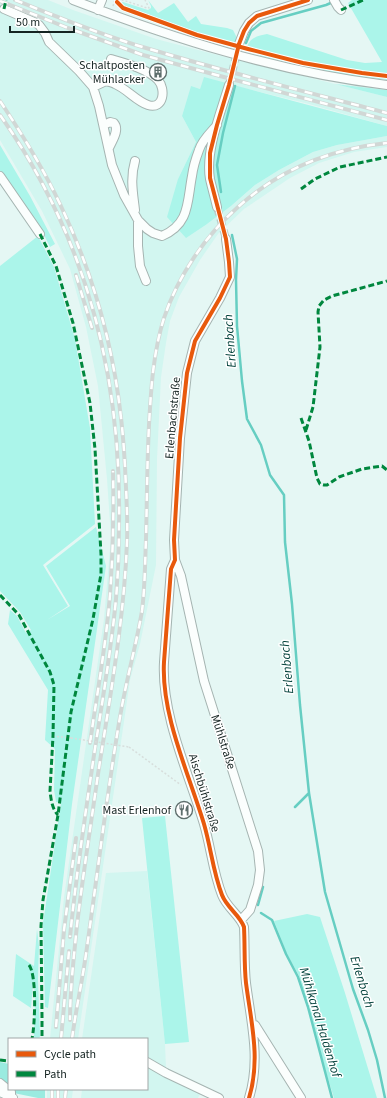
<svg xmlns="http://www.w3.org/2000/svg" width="387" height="1098" font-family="'Source Sans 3',sans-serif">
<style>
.built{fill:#d2f6f0}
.green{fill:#abf5ea}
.forest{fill:#9aebe0}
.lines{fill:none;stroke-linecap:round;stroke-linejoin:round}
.stream{stroke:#66cec2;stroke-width:2.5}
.minor-tunnel{stroke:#bbcdca;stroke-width:8;stroke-dasharray:8 4;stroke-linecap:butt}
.minor-casing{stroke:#a5b4b1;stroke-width:10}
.path{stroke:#d7dedc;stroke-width:1.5;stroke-dasharray:2 2;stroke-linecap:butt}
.minor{stroke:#fbfefd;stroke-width:8}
.rail-casing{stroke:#d1d7d5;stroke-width:4}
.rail{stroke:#fff;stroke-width:2.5;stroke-dasharray:8;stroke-linecap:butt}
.path-bridge{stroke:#d7dedc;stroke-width:1.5;stroke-dasharray:2 2;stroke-linecap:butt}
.quiet{stroke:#00873e;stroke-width:3;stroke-dasharray:6 3;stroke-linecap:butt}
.cycleway-casing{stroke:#fff;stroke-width:6}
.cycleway{stroke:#e8590c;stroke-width:4}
.labels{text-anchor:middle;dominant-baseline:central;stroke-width:3;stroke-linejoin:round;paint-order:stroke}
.poi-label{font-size:12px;fill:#152422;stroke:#fff;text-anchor:end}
.street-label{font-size:12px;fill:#152422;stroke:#fff}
.water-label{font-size:13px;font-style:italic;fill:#03423b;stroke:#fff}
</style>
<rect width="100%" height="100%" fill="#e5f7f4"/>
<!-- built -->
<path class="built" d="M 0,0 L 48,0 L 73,10 L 156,39 L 225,57 L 335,84 L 387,97 L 387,126 L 309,104 L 204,78 L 200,89 L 191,87 L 182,116 L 196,142 L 178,179 L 207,224 L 231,206 L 255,185 L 279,170 L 313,152 L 337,145 L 387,136 L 387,147 L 354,152 L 319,163 L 290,178 L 244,209 L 218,234 L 200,260 L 179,297 L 170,321 L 166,343 L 161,377 L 157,459 L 156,565 L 140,644 L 130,680 L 78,1039 L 50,1039 L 64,897 L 104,619 L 111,537 L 107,479 L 98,386 L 86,327 L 70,269 L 42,211 L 0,140 Z
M 147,871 L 165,1044 L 166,1068 L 203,1088 L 198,1098 L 81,1098 L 82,1089 L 147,1089 L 147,1039 L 82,1039 L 106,873 Z
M 47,1089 L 73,1089 L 72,1098 L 47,1098 Z"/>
<!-- green -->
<path class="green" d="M 148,0 L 158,13 L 174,3 L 188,22 L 196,16 L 201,24 L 227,28 L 233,30 L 237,38 L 237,44 L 198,33 L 124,6 L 121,3 L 123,2 L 148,10 L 151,8 L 151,6 Z
M 352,0 L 387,0 L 387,75 L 362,72 L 303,62 L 247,47 C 250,37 258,36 267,34 L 347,60 L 365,63 L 382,62 L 348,3 Z
M 260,55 C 302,65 344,73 387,78 L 387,80 L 337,74 L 260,56 Z
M 204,77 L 387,126 L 387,136 L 337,145 L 313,152 L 279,170 L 255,185 L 231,206 L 207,224 L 186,238 L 167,217 L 178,179 L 196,142 L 182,116 L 191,86 L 200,89 Z
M 335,84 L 387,90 L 387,97 Z
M 0,145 L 30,196 L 55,244 L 50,247 L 42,231 L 0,171 Z
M 38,236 L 54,267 L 75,339 L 90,428 L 95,524 L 43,565 L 68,606 L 47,620 L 70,606 L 46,566 L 96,527 L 106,566 L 72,804 L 48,1008 L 45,1007 L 43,923 L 61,803 L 56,802 L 54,790 L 55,749 L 45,740 L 48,690 L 8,624 L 10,610 L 17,616 L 26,633 L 31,630 L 20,612 L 0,591 L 0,266 Z
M 165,816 L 189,1042 L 165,1044 L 142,818 Z
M 307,914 L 320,917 L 345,993 L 377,1098 L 334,1098 L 326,1072 L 309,1006 L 299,976 L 287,954 L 274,921 Z
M 37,929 L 39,946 L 38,979 L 40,1036 L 39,1039 L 34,1039 L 35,1000 L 34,983 L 33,984 L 31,1008 L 13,996 L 16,954 L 34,966 Z"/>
<!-- forest -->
<path class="forest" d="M 0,1062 L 9,1064 L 9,1089 L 45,1089 L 45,1098 L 38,1098 L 4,1091 L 0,1089 Z"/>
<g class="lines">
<!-- stream -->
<path class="stream" d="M 246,43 L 251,31 L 261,23 L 326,5 L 333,2
M 221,192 L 217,165 L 223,133 L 235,86
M 232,235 L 237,259 L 236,280 L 237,326 L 242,381 L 247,419 L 261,445 L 270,475 L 284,495 L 285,542 L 292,604 L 300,705 L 309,793 L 325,892 L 353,989 L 368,1030 L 377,1060 L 385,1098
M 295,807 L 309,793
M 258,905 L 263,887
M 261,913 L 272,920 L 286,954 L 298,977 L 308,1007 L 332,1098"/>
<!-- minor-tunnel -->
<path class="minor-tunnel" d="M 229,85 L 239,44
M 217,207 L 226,239"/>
<!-- minor casing -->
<g class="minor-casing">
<path id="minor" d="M 73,0 C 175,39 278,72 387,85
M 334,0 L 338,7 L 341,10
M 4,9 L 34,22 L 39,25 L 45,33 L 49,42 L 79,71 L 93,87 L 99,106 L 112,165 L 124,195 L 138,220 L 147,229 L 153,233 L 162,236 C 190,224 187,202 192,176 C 193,168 196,158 199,150 C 202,140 211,132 217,125
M 98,10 L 102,0
M 239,44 L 244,31 L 249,23 L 257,16 L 308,0
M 93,87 L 106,81 C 109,82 112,82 115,84 C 127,89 136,101 148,105 C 164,110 166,89 158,80 C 148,69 125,63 111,59
M 104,125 L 110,122 L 114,123 C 120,130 112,141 109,148
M 0,176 L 40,234
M 217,207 C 215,198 212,188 210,179 C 205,151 221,112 229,85
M 135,210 C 133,193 130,178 135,161
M 138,220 L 138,246 L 140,266 L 146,281
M 226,239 L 229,262 L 230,277 L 220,298 L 195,341 L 187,373 L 180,438 L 174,540 L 175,560 L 181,576 L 204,681 L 258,851 L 260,870 L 258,885 L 250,910 L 241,920
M 175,560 L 171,569 L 164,662 C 161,715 189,774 204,824 C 211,848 213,872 222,895 C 227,908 240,915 244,927 C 245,946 244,965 246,983 C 251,1022 261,1059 249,1098
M 253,1025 L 255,1025 L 301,1098
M 147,1062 L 166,1073 L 219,1098
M 0,1083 L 11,1092 L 11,1097
M 0,1092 L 13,1098"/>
</g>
<!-- path -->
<path class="path" d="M 113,6 L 114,2 L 123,0 L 147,8 L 149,8 L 145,0
M 53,736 L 71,738
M 129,747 L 181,785"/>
<!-- minor -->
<use href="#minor" class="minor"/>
<!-- rail casing -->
<g class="rail-casing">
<path id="rail" d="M 15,0 C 58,17 101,35 146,48 C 226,72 307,92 387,113
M 0,1 L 68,28 L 143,55 L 220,76 L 387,120
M 0,101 C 22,134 43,168 60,204 C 92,271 113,344 121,418 C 123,434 124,450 125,466 C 126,491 128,517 127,542 C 124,620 110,697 98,774 C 91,824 83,874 77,925 C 74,956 70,988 70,1020
M 0,115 C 87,238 122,377 119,526 C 119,550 118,575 116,599 C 111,651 102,703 94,755 C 85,816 76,876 70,937
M 76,275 L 92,328
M 90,743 C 97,694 106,645 110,595 C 113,554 114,512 113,471
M 56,1027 L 64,930 L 76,838
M 61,1039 L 69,951
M 72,1039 C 76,1008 83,978 87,947 C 98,870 107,793 120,717 C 126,681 136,646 142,611 C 145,587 145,562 146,539 C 147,501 147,463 149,425 C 151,389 153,353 164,318 C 178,276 205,236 238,207 C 280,169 331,149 387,143
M 52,1098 L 52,1089
M 58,1098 L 58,1089
M 65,1098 L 66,1089"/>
</g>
<!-- rail -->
<use href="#rail" class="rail"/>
<!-- path-bridge -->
<path class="path-bridge" d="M 71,738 L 129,747"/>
<!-- quiet -->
<path class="quiet" d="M 4,9 L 6,0
M 341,10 L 363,0
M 301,189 L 315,179 L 340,167 L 387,157
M 40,234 L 56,266 L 73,323 L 90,403 L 95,449 L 101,554 L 101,574 L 93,619 L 71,712 L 58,815 L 43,900 L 41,926 L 42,1016 L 42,1039
M 301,418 L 309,441 L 317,478 L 320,484 L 324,485 L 327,485 L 339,477 L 362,469 L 382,466 L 387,470
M 306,430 L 313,407 L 320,347 L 318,312 L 319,306 L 324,300 L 332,296 L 387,281
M 0,595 L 19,615 L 50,672 L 54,685 L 53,736 L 50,791 C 51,799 52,809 58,815
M 29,965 C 37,975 35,1025 32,1039
M 0,1060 L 9,1061"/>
<!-- cycleway casing -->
<g class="cycleway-casing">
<path id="cycleway" d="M 117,2 L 123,8 L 197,35 L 248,49 L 303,63 L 362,73 L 387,76
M 249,1098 C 261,1059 251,1022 246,983 C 244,965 245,946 244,927 C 240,915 227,908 222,895 C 213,872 211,848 204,824 C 189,774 161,715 164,662 L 171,569 L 175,560 L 174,540 L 180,438 L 187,373 L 195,341 L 220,298 L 230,277 L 229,262 L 226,239 L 210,178 L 210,153 L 217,125 L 229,85 L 239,44 L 244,31 L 249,23 L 257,16 L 308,0"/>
</g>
<!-- cycleway -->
<use href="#cycleway" class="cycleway"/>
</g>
<!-- icons -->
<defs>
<g id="building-ring" transform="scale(0.9)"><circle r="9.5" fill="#fff" stroke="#5e6e6c" stroke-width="1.5"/><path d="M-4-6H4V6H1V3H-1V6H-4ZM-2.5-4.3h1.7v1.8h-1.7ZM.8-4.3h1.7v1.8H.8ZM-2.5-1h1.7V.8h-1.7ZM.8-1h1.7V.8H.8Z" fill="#5e6e6c"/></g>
<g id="restaurant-ring" transform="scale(0.9)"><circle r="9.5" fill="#fff" stroke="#5e6e6c" stroke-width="1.5"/><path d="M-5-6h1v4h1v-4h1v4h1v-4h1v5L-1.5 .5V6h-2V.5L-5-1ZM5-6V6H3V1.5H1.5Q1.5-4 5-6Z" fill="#5e6e6c"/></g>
</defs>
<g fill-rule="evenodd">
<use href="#building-ring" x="158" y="72"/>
<use href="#restaurant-ring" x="184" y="810"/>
</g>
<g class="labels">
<!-- poi labels -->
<g class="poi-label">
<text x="145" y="65">Schaltposten<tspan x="145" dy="14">Mühlacker</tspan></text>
<text x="171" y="810">Mast Erlenhof</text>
</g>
<!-- street labels -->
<g class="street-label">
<text transform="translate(173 418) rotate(-85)">Erlenbachstraße</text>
<text transform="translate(223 742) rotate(72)">Mühlstraße</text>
<text transform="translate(204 793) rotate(73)">Aischbühlstraße</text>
</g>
<!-- water labels -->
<g class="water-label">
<text transform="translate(230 341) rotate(-94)">Erlenbach</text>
<text transform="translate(287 667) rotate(-95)">Erlenbach</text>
<text transform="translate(362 982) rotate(73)">Erlenbach</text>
<text transform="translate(320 1022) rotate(73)">Mühlkanal Haldenhof</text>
</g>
</g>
<!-- legend -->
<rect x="8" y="1038" width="140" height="52" fill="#ffffff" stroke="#a1a7a7"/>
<rect x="16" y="1051" width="20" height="6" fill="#e8590c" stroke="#a1a7a7"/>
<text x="44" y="1058" font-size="12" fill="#152422">Cycle path</text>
<rect x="16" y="1071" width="20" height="6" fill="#00873e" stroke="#a1a7a7"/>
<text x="44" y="1078" font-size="12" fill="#152422">Path</text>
<!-- scale -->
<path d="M10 26v6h64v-6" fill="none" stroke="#152422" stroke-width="2"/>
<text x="16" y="26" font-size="12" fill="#152422" stroke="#ffffff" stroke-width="3" paint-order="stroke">50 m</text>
</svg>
